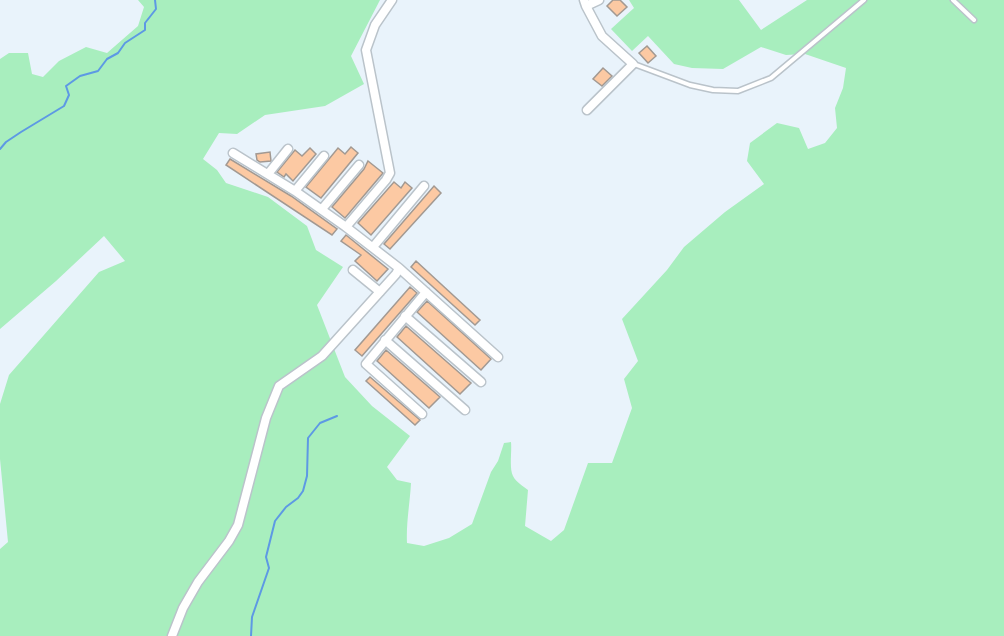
<svg xmlns="http://www.w3.org/2000/svg" width="1004" height="636" font-family="'Zilla Slab',serif">
<style>
.green{fill:#a8eebe}
.lines{fill:none;stroke-linecap:round;stroke-linejoin:round}
.stream{stroke:#5d99e4;stroke-width:2}
.building{fill:#fcc9a3;stroke:#a29992;stroke-width:1.5}
.service-casing{stroke:#bac3ca;stroke-width:7}
.minor-casing{stroke:#bac3ca;stroke-width:11}
.service{stroke:#fff;stroke-width:4}
.minor{stroke:#fff;stroke-width:8}
</style>
<rect width="100%" height="100%" fill="#e9f3fb"/>
<!-- green -->
<path class="green" d="M 138,0 L 380,0 L 351,56 L 364,84 L 325,106 L 265,115 L 237,134 L 219,133 L 203,159 L 217,170 L 226,183 L 268,197 L 307,226 L 316,250 L 343,267 L 317,305 L 345,377 L 372,406 L 410,436 L 387,467 L 397,480 L 411,483 C 410,503 406,522 407,543 L 424,546 L 449,538 L 472,524 L 491,472 L 498,461 L 504,443 L 511,442 C 512,451 509,469 513,476 C 516,482 523,486 528,490 L 525,526 L 551,541 L 564,530 L 588,463 L 612,463 L 632,408 L 624,379 L 638,361 L 622,319 L 667,270 L 684,247 L 725,212 L 764,184 L 747,161 L 750,143 L 777,123 L 799,128 L 808,149 L 825,143 L 837,128 L 835,108 L 843,88 L 846,68 L 805,54 L 786,55 L 761,47 L 723,69 L 692,68 L 674,64 L 648,36 L 632,51 L 611,29 L 634,8 L 629,0 L 739,0 L 761,30 L 807,0 L 1004,0 L 1004,636 L 0,636 L 0,549 L 8,542 L 0,459 L 0,404 L 9,375 L 99,272 L 125,261 L 104,236 L 56,281 L 0,329 L 0,59 L 9,53 L 28,53 L 32,74 L 43,77 L 59,61 L 86,47 L 107,53 L 138,26 L 144,7 Z"/>
<g class="lines">
<!-- stream -->
<path class="stream" d="M 0,149 L 6,142 L 21,132 L 64,106 L 69,95 L 66,86 L 80,76 L 98,71 L 107,59 L 118,53 L 125,43 L 145,30 L 145,23 L 156,9 L 155,0
M 251,636 L 252,617 L 269,568 L 266,557 L 275,521 L 286,507 L 298,498 L 303,491 L 307,476 L 308,438 L 320,423 L 337,416"/>
</g>
<!-- building -->
<path class="building" d="M 613,0 L 620,0 L 627,7 L 617,16 L 607,6 Z
M 647,46 L 656,56 L 648,63 L 639,53 Z
M 603,68 L 612,76 L 602,86 L 593,79 Z
M 351,147 L 358,153 L 321,198 L 306,187 L 338,148 L 345,154 Z
M 310,148 L 316,154 L 293,181 L 286,174 L 284,177 L 277,172 L 295,150 L 302,156 Z
M 270,152 L 271,161 L 260,162 L 257,160 L 256,154 Z
M 230,159 L 291,196 L 337,229 L 332,235 L 226,165 Z
M 368,161 L 383,173 L 345,218 L 332,207 L 364,169 Z
M 394,182 L 401,188 L 405,182 L 412,188 L 371,235 L 358,223 Z
M 434,186 L 441,193 L 390,249 L 384,244 Z
M 346,235 L 388,269 L 377,281 L 355,261 L 361,255 L 341,241 Z
M 416,261 L 480,320 L 475,325 L 411,267 Z
M 410,287 L 417,293 L 362,356 L 355,350 Z
M 427,301 L 491,359 L 481,370 L 417,312 Z
M 406,326 L 471,383 L 460,394 L 397,337 Z
M 386,350 L 440,397 L 429,408 L 377,361 Z
M 370,377 L 420,420 L 415,425 L 366,381 Z"/>
<g class="lines">
<!-- service casing -->
<g class="service-casing">
<path id="service" d="M 953,0 L 974,20
M 634,64 L 690,85 L 713,90 L 738,91 L 771,78 L 864,0"/>
</g>
<!-- minor casing -->
<g class="minor-casing">
<path id="minor" d="M 584,0 L 586,6 L 599,0
M 586,6 L 602,36 L 633,64 L 587,110
M 233,153 L 295,191 L 346,227
M 268,174 L 288,149
M 295,191 L 324,156
M 322,209 L 359,165
M 373,247 L 424,186
M 399,268 L 498,357
M 353,270 L 380,292
M 405,316 L 481,382
M 385,340 L 465,410
M 422,414 L 366,364 L 426,292
M 172,636 L 183,608 L 198,582 L 229,541 L 238,525 L 266,418 L 279,386 L 322,356 L 396,274 L 399,268 L 346,227 L 386,180 L 390,173 L 366,50 L 375,25 L 392,0"/>
</g>
<!-- service -->
<use href="#service" class="service"/>
<!-- minor -->
<use href="#minor" class="minor"/>
</g>
</svg>
